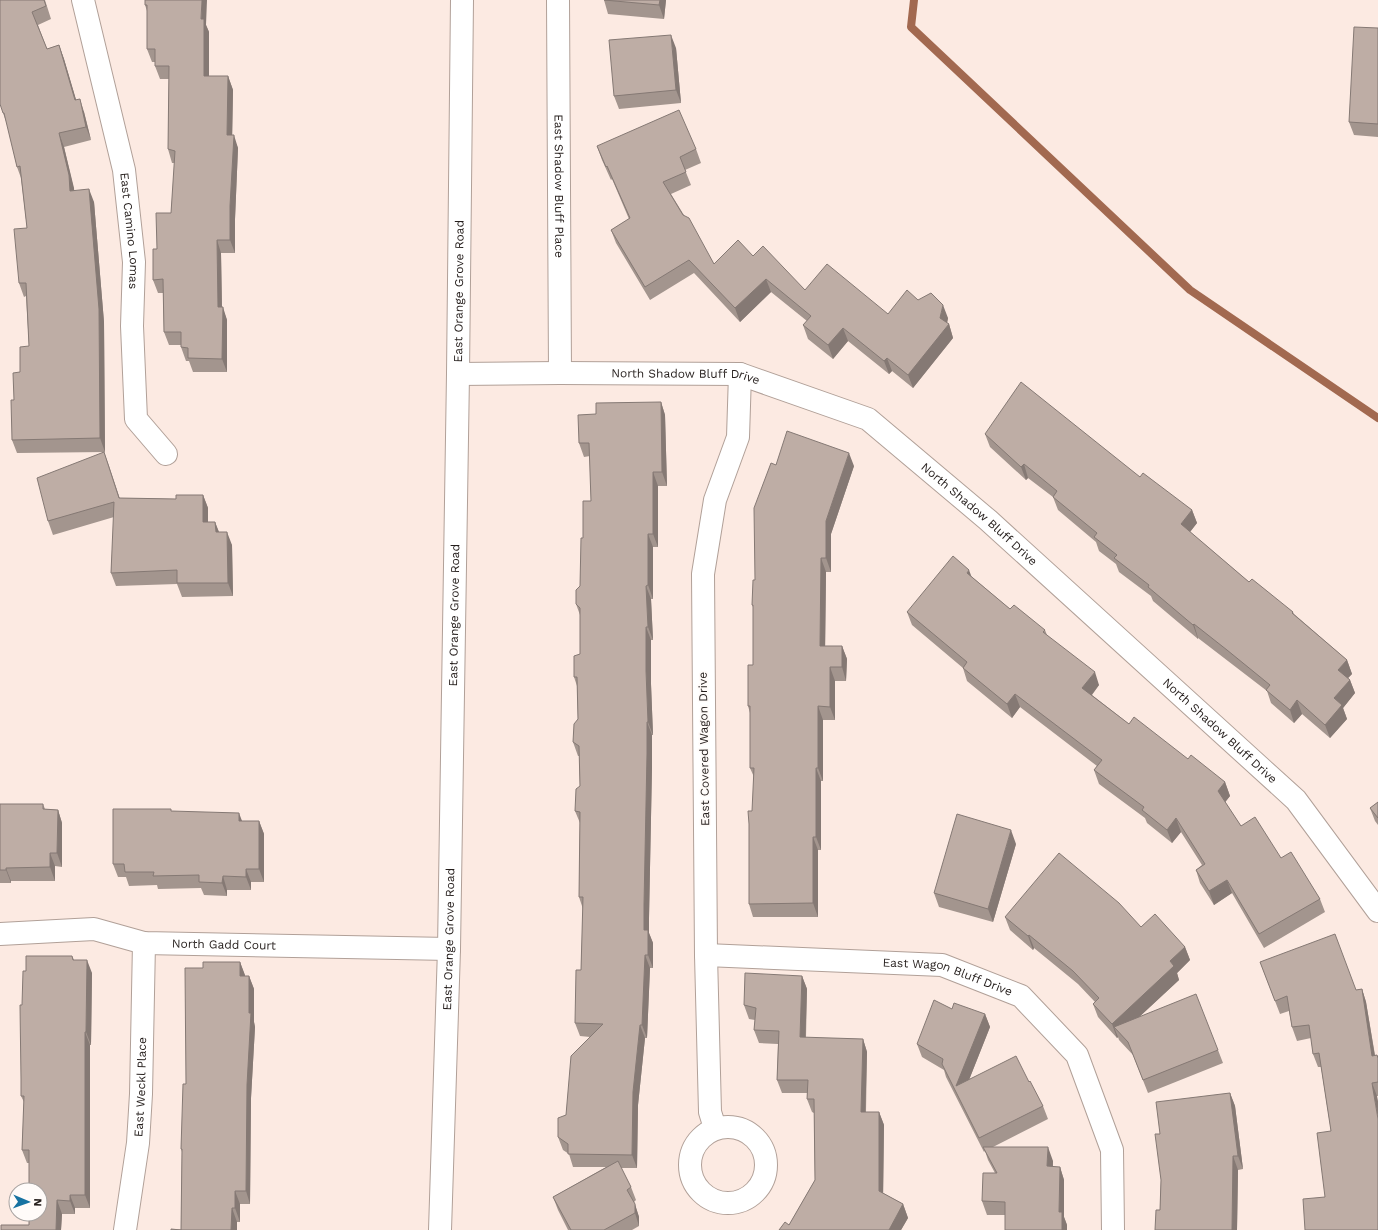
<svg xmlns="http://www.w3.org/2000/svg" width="1378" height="1230" font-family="'Work Sans',sans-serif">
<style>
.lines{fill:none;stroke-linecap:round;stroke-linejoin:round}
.stream{stroke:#a26950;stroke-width:8}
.minor-casing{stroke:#b1a098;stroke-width:24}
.secondary-casing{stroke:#b1a098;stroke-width:24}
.minor{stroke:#fff;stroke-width:22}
.secondary{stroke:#fff;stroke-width:22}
.wall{fill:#a3958e}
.shaded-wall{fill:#857974}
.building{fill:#beada5;stroke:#857974}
.labels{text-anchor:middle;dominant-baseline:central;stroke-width:3.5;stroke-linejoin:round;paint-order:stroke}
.street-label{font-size:12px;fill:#241d1b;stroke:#fffbf9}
</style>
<rect width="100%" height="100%" fill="#fceae2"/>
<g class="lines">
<!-- stream -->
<path class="stream" d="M 914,0 L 911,27 L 1190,290 L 1378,418"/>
<!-- minor casing -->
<g class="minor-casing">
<g id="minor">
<path id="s1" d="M 83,0 L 124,170 L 134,262 L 132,326 L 136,419 L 166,454"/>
<path id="s2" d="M 558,0 L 560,373"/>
<path id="s3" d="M 458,374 L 560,373 L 740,374 L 868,419 L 988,520 L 1296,800 L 1378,911"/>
<path id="s4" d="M 0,934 L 94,929 L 144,943 L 449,949"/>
<path id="s5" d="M 706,955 L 942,965 L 1021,996 L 1077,1055 L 1112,1150 L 1113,1230"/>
<circle cx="728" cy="1165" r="38"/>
<path d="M 715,1128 L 710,1112 L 706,955 L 703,574 L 715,500 L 738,437 L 740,374"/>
<path id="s6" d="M 125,1230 L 138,1143 L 141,1094 L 144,943"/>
</g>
</g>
<!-- secondary casing -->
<g class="secondary-casing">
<g id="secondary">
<path id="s7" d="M 440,1230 L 449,949 L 458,374 L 462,0"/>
</g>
</g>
<!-- minor -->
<use href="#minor" class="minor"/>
<!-- secondary -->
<use href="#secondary" class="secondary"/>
</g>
<!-- wall -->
<path class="wall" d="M 0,0 L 45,0 L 51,19 L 38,25 L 47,49 L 59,45 L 64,59 L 76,100 L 84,112 L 91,140 L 64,147 L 74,190 L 94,202 L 104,322 L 105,452 L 17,453 L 12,440 L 14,400 L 20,372 L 29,346 L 26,296 L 24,297 L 19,283 L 27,228 L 21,178 L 17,167 L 8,127 L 3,113 Z
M 145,0 L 206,25 L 209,32 L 209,76 L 228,76 L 233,90 L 232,135 L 238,148 L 235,219 L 235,253 L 221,253 L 222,307 L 227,320 L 227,372 L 193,372 L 189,361 L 186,361 L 181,347 L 181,345 L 169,345 L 164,332 L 163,293 L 158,293 L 153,280 L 157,249 L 171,213 L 175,163 L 172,163 L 168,149 L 169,79 L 160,79 L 155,66 L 155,62 L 152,62 L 147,49 L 147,11 L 145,5 Z
M 604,0 L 666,0 L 664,19 L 608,14 Z
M 1378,28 L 1378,137 L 1354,135 L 1349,122 Z
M 676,48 L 681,103 L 619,109 L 614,96 Z
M 597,146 L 696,149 L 701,163 L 685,170 L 691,185 L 671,194 L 714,264 L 753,256 L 805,290 L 888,314 L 918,300 L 948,318 L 947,323 L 949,324 L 953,338 L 913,388 L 892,371 L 889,374 L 848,341 L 833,359 L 808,339 L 803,325 L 807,321 L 771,292 L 740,322 L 694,273 L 650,300 L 616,243 L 611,230 L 629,219 L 612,179 L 611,180 L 602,160 Z
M 661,402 L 665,415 L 667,486 L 658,486 L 658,547 L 653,547 L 653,599 L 651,599 L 653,640 L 651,640 L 651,684 L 653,735 L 652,735 L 652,767 L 649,918 L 649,933 L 653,943 L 653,968 L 650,968 L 647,1038 L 645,1038 L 638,1105 L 637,1168 L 621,1168 L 631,1187 L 636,1200 L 634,1202 L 639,1217 L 639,1226 L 632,1230 L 568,1230 L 558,1210 L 553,1197 L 606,1167 L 573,1167 L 569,1154 L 563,1150 L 558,1137 L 566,1115 L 590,1037 L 580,1036 L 575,1023 L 581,970 L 583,909 L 579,897 L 580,823 L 575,811 L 580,786 L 579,756 L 578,756 L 573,742 L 578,719 L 577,686 L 574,677 L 580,654 L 580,615 L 576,604 L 580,586 L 583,538 L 591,501 L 590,456 L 584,457 L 579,443 L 596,414 Z
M 985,434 L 1140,477 L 1192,510 L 1197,523 L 1190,532 L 1249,582 L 1293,612 L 1294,614 L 1347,660 L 1352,674 L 1348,678 L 1350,680 L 1355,693 L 1343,708 L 1347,719 L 1330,738 L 1302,714 L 1294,723 L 1271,703 L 1267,691 L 1198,638 L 1198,639 L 1153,601 L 1151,596 L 1119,572 L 1116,564 L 1099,551 L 1096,542 L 1058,510 L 1053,497 L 1028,478 L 1026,480 L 990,447 Z
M 104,452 L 119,498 L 176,499 L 203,495 L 208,508 L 208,522 L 215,522 L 219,532 L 232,545 L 233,596 L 182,597 L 177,584 L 116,586 L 111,573 L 114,517 L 53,535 L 48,521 Z
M 776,465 L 854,466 L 831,534 L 831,572 L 826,572 L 825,646 L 842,646 L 847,659 L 846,681 L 835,681 L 835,720 L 823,720 L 823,781 L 821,781 L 821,850 L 818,850 L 818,917 L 753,917 L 749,904 L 754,777 L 750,768 L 750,713 L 748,706 L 753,665 L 753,607 L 752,605 L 755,580 Z
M 972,577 L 1010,609 L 1045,630 L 1047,635 L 1099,685 L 1092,695 L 1129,724 L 1188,759 L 1225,782 L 1230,796 L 1225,802 L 1241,826 L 1281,858 L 1320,899 L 1325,912 L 1264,948 L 1232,893 L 1214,905 L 1200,883 L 1196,870 L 1202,865 L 1181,832 L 1172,843 L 1147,823 L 1145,818 L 1099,784 L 1094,770 L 1097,766 L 1020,707 L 1012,718 L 967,681 L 963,668 L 912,625 L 907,612 Z
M 1378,802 L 1378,825 L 1375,821 L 1370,808 Z
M 0,804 L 43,804 L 45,809 L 58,810 L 62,823 L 62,867 L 55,866 L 55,881 L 11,881 L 11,883 L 0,883 Z
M 171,809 L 171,811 L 242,821 L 259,821 L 264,834 L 264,882 L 251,882 L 251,890 L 227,890 L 227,896 L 204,895 L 201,888 L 158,889 L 157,885 L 129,886 L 126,877 L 118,877 L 113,864 Z
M 1016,844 L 993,922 L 939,907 L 934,893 Z
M 1005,917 L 1141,927 L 1185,947 L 1190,960 L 1177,973 L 1179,980 L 1139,1017 L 1218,1050 L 1223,1063 L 1148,1093 L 1133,1055 L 1119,1040 L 1118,1037 L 1117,1038 L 1098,1017 L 1093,1004 L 1095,1002 L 1078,984 L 1034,948 L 1033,950 L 1010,930 Z
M 72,956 L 74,960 L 92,973 L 91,1045 L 90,1045 L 90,1208 L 75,1208 L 75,1214 L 62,1214 L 61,1230 L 1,1230 L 29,1225 L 29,1163 L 27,1163 L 22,1150 L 24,1102 L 21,1096 L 26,971 Z
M 240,962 L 245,976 L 249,976 L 254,989 L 254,1022 L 255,1027 L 251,1098 L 250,1204 L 240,1204 L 240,1222 L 237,1222 L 237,1230 L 171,1230 L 181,1230 L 182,1152 L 181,1149 L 186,1084 L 203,968 Z
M 1260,962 L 1356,990 L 1362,989 L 1366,1002 L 1375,1055 L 1378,1056 L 1378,1096 L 1377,1096 L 1325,1197 L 1331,1131 L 1321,1067 L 1318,1067 L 1313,1054 L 1311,1038 L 1297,1041 L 1292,1027 L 1289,1011 L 1280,1014 Z
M 802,976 L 807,989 L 806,1038 L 863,1039 L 867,1052 L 866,1112 L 879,1112 L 884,1125 L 883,1193 L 903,1204 L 908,1218 L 901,1230 L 779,1230 L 789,1225 L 815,1180 L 814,1113 L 812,1112 L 807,1099 L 807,1093 L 782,1093 L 777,1080 L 778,1044 L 759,1043 L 754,1030 L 755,1020 L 749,1019 L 744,1005 Z
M 952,1009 L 985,1014 L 990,1027 L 969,1080 L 1029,1082 L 1043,1106 L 1048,1119 L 993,1147 L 1053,1161 L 1053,1167 L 1060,1167 L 1064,1180 L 1064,1217 L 1067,1225 L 1005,1215 L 987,1215 L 982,1201 L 995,1173 L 988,1160 L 985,1151 L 984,1152 L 946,1077 L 944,1070 L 922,1057 L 917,1044 Z
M 1230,1093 L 1235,1106 L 1243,1169 L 1238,1170 L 1237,1230 L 1155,1230 L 1160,1210 L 1161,1180 L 1160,1134 Z"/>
<!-- shaded-wall -->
<path class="shaded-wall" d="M 202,0 L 207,0 L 206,25 L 209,32 L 209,89 L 204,76 L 201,19 Z
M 660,0 L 666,0 L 664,19 L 659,5 Z
M 671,35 L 676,48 L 681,103 L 676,90 Z
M 59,45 L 64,59 L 80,113 L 75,100 Z
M 228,76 L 233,90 L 232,148 L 227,135 Z
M 80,99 L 84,112 L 91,140 L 86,127 Z
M 59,133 L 64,147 L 74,188 L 75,204 L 70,191 Z
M 234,135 L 238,148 L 235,219 L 235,253 L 230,240 L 230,206 Z
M 89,189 L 94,202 L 104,322 L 105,452 L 100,438 Z
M 217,240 L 221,253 L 222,312 L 223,307 L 227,320 L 227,372 L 222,359 L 218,307 Z
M 766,279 L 771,292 L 740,322 L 735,308 Z
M 943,305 L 948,318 L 946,328 L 949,324 L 953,338 L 913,388 L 908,375 L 940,318 Z
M 843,328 L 848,341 L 833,359 L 828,345 Z
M 887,358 L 892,371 L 889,374 L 884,361 Z
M 661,402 L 665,415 L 667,486 L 662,472 Z
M 104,452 L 109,466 L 124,511 L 119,498 Z
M 849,453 L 854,466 L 831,534 L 831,572 L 826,558 L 826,521 Z
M 1024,464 L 1028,478 L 1026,480 L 1021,467 Z
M 653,472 L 658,486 L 658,547 L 653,534 Z
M 203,495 L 208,508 L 208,535 L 203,522 Z
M 1192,510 L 1197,523 L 1186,537 L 1181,524 Z
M 215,522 L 220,535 L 216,532 Z
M 227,532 L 232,545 L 233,596 L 228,583 Z
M 648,534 L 653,547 L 653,599 L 648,585 Z
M 821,558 L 826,572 L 825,659 L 820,646 Z
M 969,570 L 974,583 L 967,573 Z
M 646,586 L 651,599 L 653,640 L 648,627 Z
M 1194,624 L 1198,638 L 1198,639 L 1193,625 Z
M 646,627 L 651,640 L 651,684 L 653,735 L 648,722 L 646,671 Z
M 842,646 L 847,659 L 846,681 L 842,667 Z
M 1347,660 L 1352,674 L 1343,683 L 1338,670 Z
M 830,667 L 835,681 L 835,720 L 830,707 Z
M 1095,672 L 1099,685 L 1087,701 L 1082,688 Z
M 1350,680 L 1355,693 L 1343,708 L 1347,719 L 1330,738 L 1325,725 L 1334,698 Z
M 1015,694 L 1020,707 L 1012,718 L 1007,704 Z
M 1297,700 L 1302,714 L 1294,723 L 1290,710 Z
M 818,706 L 823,720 L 823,781 L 818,768 Z
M 647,722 L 652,735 L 652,767 L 649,918 L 649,933 L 653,943 L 653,968 L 648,955 L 644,930 L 644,905 Z
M 816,768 L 821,781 L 821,850 L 816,837 Z
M 1225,782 L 1230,796 L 1223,805 L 1218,791 Z
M 58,810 L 62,823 L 62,867 L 57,853 Z
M 239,813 L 244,826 L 239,821 Z
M 1176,818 L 1181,832 L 1172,843 L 1167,830 Z
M 259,821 L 264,834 L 264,882 L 259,869 Z
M 1011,830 L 1016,844 L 993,922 L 988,909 Z
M 813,837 L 818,850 L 818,917 L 813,903 Z
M 50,853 L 55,866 L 55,881 L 50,867 Z
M 6,868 L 11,881 L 11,883 L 6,870 Z
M 246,869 L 251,882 L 251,890 L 246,877 Z
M 223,876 L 227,890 L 227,896 L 222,883 Z
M 1227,880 L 1232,893 L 1214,905 L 1209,891 Z
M 1029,935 L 1034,948 L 1033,950 L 1028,936 Z
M 1185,947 L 1190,960 L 1177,973 L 1179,980 L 1121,1034 L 1114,1027 L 1118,1037 L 1117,1038 L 1112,1024 L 1170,961 Z
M 645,955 L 650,968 L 647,1038 L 642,1025 Z
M 87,960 L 92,973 L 91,1045 L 86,1032 Z
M 240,962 L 245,975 L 245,989 L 240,976 Z
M 249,976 L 254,989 L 254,1022 L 255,1027 L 251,1098 L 250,1204 L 246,1191 L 247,1085 L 249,1013 Z
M 802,976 L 807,989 L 805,1051 L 800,1037 Z
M 1362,989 L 1366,1002 L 1377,1069 L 1372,1056 Z
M 985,1014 L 990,1027 L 961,1100 L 956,1086 Z
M 640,1025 L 645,1038 L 638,1105 L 637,1168 L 632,1155 L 633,1092 Z
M 85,1032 L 90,1045 L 90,1208 L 85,1195 Z
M 863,1039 L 867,1052 L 865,1125 L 861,1112 Z
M 1372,1083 L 1377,1096 L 1378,1101 L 1378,1119 Z
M 1230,1093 L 1235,1106 L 1243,1169 L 1238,1156 Z
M 879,1112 L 884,1125 L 883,1204 L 879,1191 Z
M 1048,1147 L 1053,1161 L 1052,1180 L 1047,1166 Z
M 1233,1156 L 1238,1170 L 1237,1230 L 1232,1230 Z
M 1060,1167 L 1064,1180 L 1064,1217 L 1067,1225 L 1067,1230 L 1062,1230 L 1059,1212 Z
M 235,1191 L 240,1204 L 240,1222 L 235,1208 Z
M 70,1195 L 75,1208 L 75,1214 L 70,1201 Z
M 57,1200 L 62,1214 L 61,1230 L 56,1230 Z
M 635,1204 L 639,1217 L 639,1226 L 635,1213 Z
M 903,1204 L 908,1218 L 901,1230 L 889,1230 Z
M 232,1208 L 237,1222 L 237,1230 L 231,1230 Z"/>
<!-- building -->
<path class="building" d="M 0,0 L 44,0 L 46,6 L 32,12 L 47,49 L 59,45 L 75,100 L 80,99 L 86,127 L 59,133 L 69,175 L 70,191 L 89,189 L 99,309 L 100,438 L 12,440 L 11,400 L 14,400 L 13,373 L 20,372 L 20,347 L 29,346 L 26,283 L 19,283 L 14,229 L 27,228 L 20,166 L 17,167 L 4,113 L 3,113 L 0,104 Z
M 145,0 L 202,0 L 201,19 L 204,19 L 204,76 L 228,76 L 227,135 L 234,135 L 230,206 L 230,240 L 217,240 L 218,307 L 223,307 L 222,359 L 188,358 L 188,348 L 181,347 L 181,332 L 164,332 L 163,279 L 153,280 L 153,249 L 157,249 L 156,213 L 171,213 L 175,151 L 168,149 L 169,66 L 155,66 L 155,49 L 147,49 L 147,5 L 145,5 Z
M 604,0 L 660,0 L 659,5 Z
M 1354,27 L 1378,28 L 1378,124 L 1349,122 Z
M 671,35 L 676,90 L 614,96 L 609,40 Z
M 679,110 L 696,149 L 680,157 L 686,172 L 663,182 L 683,215 L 689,218 L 714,264 L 738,240 L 753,256 L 763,246 L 805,290 L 827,264 L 888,314 L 907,290 L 918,300 L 931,293 L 943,305 L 940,318 L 949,324 L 908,375 L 887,358 L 884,361 L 843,328 L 828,345 L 803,325 L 811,316 L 766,279 L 735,308 L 689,260 L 645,287 L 611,230 L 630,218 L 607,166 L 606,167 L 597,146 Z
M 1021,382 L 1140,477 L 1143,473 L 1192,510 L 1181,524 L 1249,582 L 1252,579 L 1293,612 L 1292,613 L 1347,660 L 1338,670 L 1350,680 L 1334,698 L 1342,705 L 1325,725 L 1297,700 L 1290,710 L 1266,690 L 1270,685 L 1227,650 L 1194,624 L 1193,625 L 1148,587 L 1149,585 L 1114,558 L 1117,555 L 1094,537 L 1097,533 L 1053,497 L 1057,491 L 1024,464 L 1021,467 L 985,434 Z
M 661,402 L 662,472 L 653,472 L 653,534 L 648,534 L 648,585 L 646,586 L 648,627 L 646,627 L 646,671 L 648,722 L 647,722 L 647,754 L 644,905 L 644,930 L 648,930 L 648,955 L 645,955 L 642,1025 L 640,1025 L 633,1092 L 632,1155 L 568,1154 L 568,1144 L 558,1137 L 558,1118 L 566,1115 L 571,1056 L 603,1024 L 575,1023 L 576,970 L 581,970 L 583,897 L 579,897 L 580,812 L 575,811 L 576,789 L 580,786 L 579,746 L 573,742 L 574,724 L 578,719 L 577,677 L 574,677 L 574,656 L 580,654 L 580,608 L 576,604 L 576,590 L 580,586 L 581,538 L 583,538 L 583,501 L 591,501 L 589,443 L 579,443 L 578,415 L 596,414 L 596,403 Z
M 787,431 L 849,453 L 826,521 L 826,558 L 821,558 L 820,646 L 842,646 L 842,667 L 830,667 L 830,707 L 818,706 L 818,768 L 816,768 L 816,837 L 813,837 L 813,903 L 749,904 L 749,824 L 748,811 L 752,811 L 754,768 L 750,768 L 750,706 L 748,706 L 748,665 L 753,665 L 753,605 L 752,605 L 753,580 L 755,580 L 754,508 L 771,463 L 776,465 Z
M 104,452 L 119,498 L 176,499 L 176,495 L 203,495 L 203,522 L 215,522 L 216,532 L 227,532 L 228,583 L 177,583 L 177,570 L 111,573 L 114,502 L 48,521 L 37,478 Z
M 953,556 L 969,570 L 967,573 L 1010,609 L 1014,605 L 1045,630 L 1043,632 L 1095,672 L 1082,688 L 1129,724 L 1134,717 L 1188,759 L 1191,755 L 1225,782 L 1218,791 L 1241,826 L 1255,817 L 1281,858 L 1291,852 L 1320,899 L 1259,934 L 1227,880 L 1209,891 L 1196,870 L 1205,864 L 1176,818 L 1167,830 L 1142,810 L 1144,807 L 1094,770 L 1102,760 L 1015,694 L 1007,704 L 963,668 L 967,662 L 907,612 Z
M 1378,802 L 1378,818 L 1370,808 Z
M 0,804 L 43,804 L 43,809 L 58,810 L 57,853 L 50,853 L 50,867 L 6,868 L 6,870 L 0,870 Z
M 113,809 L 171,809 L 171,811 L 239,813 L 239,821 L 259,821 L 259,869 L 246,869 L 246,877 L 223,876 L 222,883 L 199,882 L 199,875 L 153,876 L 154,872 L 125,872 L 124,864 L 113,864 Z
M 957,814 L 1011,830 L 988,909 L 934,893 Z
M 1059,853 L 1119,903 L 1141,927 L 1155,914 L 1185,947 L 1170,961 L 1174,966 L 1112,1024 L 1093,1004 L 1099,998 L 1073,971 L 1029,935 L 1028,936 L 1005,917 Z
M 1335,934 L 1356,990 L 1362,989 L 1372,1056 L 1377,1055 L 1378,1058 L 1378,1082 L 1372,1083 L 1378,1119 L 1378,1230 L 1305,1230 L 1303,1199 L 1325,1197 L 1317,1133 L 1331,1131 L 1319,1053 L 1313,1054 L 1309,1025 L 1292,1027 L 1287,996 L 1275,1001 L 1260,962 Z
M 26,956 L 72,956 L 73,960 L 87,960 L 86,1032 L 85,1032 L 85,1195 L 70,1195 L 70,1201 L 57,1200 L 56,1230 L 1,1230 L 1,1225 L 29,1225 L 29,1214 L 40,1214 L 40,1190 L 29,1190 L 29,1150 L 22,1150 L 24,1096 L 21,1096 L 21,1079 L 20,1005 L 22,1005 L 23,971 L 26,971 Z
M 203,962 L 240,962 L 240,976 L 249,976 L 249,1013 L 251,1013 L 247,1085 L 246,1191 L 235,1191 L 235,1208 L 232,1208 L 231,1230 L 171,1230 L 171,1229 L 181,1230 L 182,1149 L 181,1149 L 183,1084 L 186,1084 L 185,968 L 203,968 Z
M 745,973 L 802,976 L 800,1037 L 863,1039 L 861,1112 L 879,1112 L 879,1191 L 903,1204 L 889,1230 L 779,1230 L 785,1222 L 789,1225 L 815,1180 L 814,1099 L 807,1099 L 808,1080 L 777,1080 L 779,1031 L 754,1030 L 756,1008 L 744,1005 Z
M 1196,994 L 1218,1050 L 1143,1080 L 1128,1042 L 1114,1027 Z
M 934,1000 L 952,1009 L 954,1003 L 985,1014 L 956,1086 L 1016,1056 L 1029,1082 L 1030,1081 L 1043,1106 L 979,1138 L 942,1064 L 943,1059 L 917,1044 Z
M 1230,1093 L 1238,1156 L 1233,1156 L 1232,1230 L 1155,1230 L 1156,1210 L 1160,1210 L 1161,1180 L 1155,1134 L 1160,1134 L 1156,1102 Z
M 983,1147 L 1048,1147 L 1047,1166 L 1060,1167 L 1059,1212 L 1062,1212 L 1062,1230 L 1005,1230 L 1005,1202 L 982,1201 L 983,1173 L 997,1173 Z
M 618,1161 L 631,1187 L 627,1190 L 635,1204 L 635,1213 L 604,1230 L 571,1230 L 553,1197 Z"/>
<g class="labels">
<!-- street labels -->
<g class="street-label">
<text stroke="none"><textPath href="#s2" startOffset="186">East Shadow Bluff Place</textPath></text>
<text stroke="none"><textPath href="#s1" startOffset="236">East Camino Lomas</textPath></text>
<text stroke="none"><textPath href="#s7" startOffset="939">East Orange Grove Road</textPath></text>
<text stroke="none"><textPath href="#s3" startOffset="228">North Shadow Bluff Drive</textPath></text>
<text stroke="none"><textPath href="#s3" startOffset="564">North Shadow Bluff Drive</textPath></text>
<text stroke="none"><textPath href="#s7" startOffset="615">East Orange Grove Road</textPath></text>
<text stroke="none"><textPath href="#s3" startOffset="888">North Shadow Bluff Drive</textPath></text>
<text transform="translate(704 749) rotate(-91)">East Covered Wagon Drive</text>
<text stroke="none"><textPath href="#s7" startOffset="291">East Orange Grove Road</textPath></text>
<text stroke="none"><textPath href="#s4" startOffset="226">North Gadd Court</textPath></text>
<text stroke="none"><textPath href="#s5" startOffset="244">East Wagon Bluff Drive</textPath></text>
<text stroke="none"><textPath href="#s6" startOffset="144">East Weckl Place</textPath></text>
</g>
</g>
<!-- north arrow -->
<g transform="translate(28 1202) rotate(92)"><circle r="19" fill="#fffbf9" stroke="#a7a2a0"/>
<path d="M0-3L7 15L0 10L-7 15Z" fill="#1772a1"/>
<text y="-6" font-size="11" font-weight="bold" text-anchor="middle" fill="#241d1b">N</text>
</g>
</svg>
